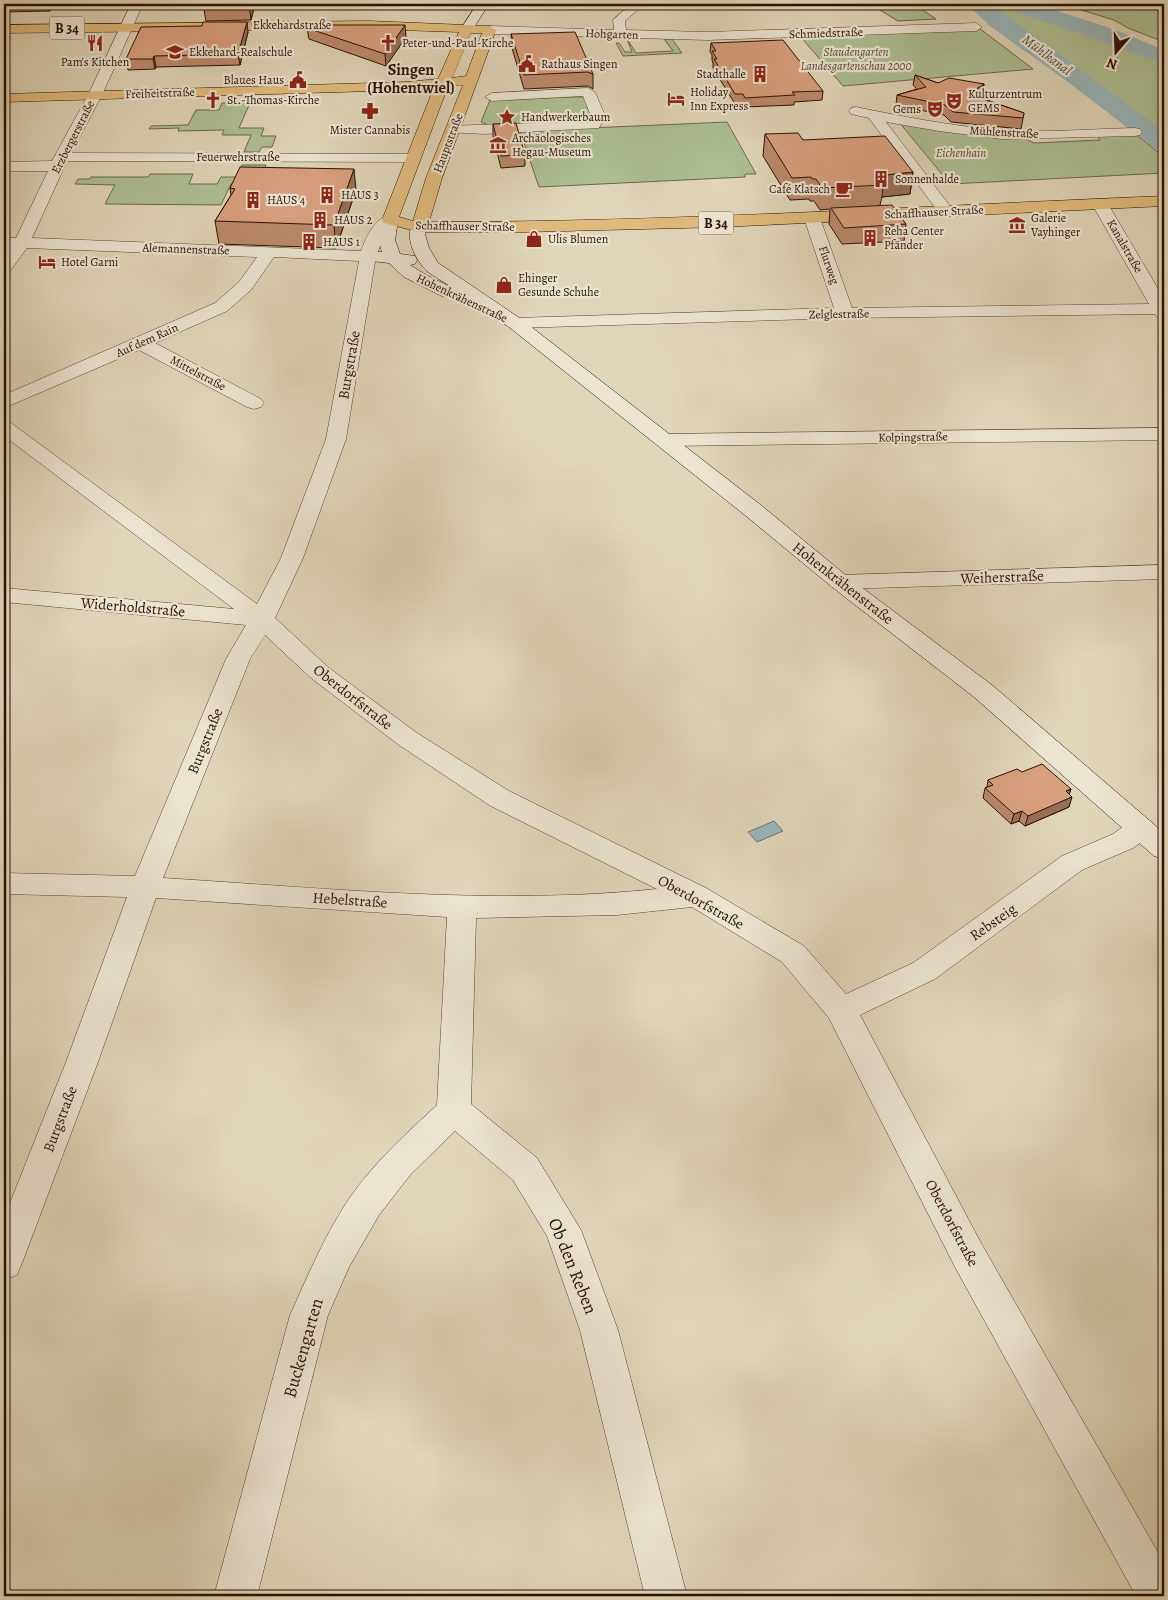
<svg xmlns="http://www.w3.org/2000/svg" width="1168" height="1600" font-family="Alegreya,serif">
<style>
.green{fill:#adbe93;stroke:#6c674a}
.water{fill:#99b5ba;stroke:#6d7370}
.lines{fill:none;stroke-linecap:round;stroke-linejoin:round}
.river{fill:#99b5ba;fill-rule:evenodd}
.minor-casing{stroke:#59412e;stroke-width:1}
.secondary-casing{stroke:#2c1000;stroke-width:1}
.primary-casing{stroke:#2c1000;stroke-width:1}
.minor{fill:#eae4d1;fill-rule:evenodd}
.secondary{fill:#eae4d1;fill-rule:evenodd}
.primary{fill:#e0ba7c;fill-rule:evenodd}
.wall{fill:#ba896c;stroke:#2c1000}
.shaded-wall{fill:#976f58;stroke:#2c1000}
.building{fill:#d89f7e;stroke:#2c1000}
.labels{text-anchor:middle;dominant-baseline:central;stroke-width:4.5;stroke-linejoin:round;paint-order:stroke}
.far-street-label{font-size:12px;fill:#2c1000;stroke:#eae4d1}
.far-poi-label{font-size:12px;fill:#2c1000;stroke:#eae4d1;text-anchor:start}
.far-park-label{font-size:12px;font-style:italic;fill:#594d33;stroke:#eae4d1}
.shield{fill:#eae4d1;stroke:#65503f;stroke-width:1}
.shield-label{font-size:14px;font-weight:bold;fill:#2c1000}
.far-water-label{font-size:14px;font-style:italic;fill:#524a41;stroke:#eae4d1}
.street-label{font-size:15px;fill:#2c1000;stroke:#eae4d1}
.far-district-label{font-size:16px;font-weight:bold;fill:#2c1000;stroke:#eae4d1}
.near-street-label{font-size:18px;fill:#2c1000;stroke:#eae4d1}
</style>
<rect width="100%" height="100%" fill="#dfd5b8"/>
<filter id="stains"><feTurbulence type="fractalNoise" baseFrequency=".004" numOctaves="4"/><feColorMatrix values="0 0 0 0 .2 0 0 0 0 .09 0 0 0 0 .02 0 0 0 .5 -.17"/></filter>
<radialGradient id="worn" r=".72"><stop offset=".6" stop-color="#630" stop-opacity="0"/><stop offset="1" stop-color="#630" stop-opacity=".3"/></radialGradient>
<!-- green -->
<path class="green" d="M 870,4 L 914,4 L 936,19 L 898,21 Z
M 989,4 L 1001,4 L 1050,13 L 1164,63 L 1164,141 L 1082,80 L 999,21 Z
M 1062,4 L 1164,4 L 1164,42 L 1128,28 L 1114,20 Z
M 979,28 L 1033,69 L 843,86 L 799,35 Z
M 627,39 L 636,53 L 673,51 L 664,39 L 672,39 L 682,53 L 623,56 L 616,43 L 619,43 L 625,52 L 632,52 Z
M 570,97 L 586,97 L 595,119 L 587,122 L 491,126 L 481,122 L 490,100 Z
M 222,103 L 250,103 L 239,128 L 264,128 L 261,136 L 276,136 L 272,147 L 262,147 L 259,152 L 244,152 L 251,135 L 222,135 L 224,130 L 178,131 L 179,128 L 149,129 L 151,126 L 188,125 L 196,110 L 219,110 Z
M 727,122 L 756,174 L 745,174 L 745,177 L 539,187 L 520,131 Z
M 899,122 L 1019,136 L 1034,143 L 1100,140 L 1097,135 L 1135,134 L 1164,157 L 1164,173 L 950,184 Z
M 242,165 L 266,165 L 263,173 L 276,184 L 231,184 L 221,205 L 105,204 L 115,185 L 75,184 L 78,179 L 90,179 L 91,177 L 148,177 L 150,174 L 193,174 L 189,184 L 217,184 L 221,177 L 236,177 Z"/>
<!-- water -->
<path class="water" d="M 774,821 L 783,831 L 757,842 L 748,832 Z"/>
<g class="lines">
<!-- river -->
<path class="river" d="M 967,4 L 991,4 L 1164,131 L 1164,151 L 1155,149 L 1072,85 L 990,26 Z
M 1004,4 L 1036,4 L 1113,29 L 1164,50 L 1164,65 L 1097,39 L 1007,9 Z"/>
<!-- minor casing -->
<g class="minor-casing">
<path id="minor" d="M 131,4 L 143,4 L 102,95 L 71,153 L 414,154 L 419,155 L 421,158 L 419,161 L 414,162 L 67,161 L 32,238 L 361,251 C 367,236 376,212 396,217 L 398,220 L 386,232 L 376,256 L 346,439 L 303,558 L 275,618 L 329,668 L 417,733 L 509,791 L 706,888 L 804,946 L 846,994 L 913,963 L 1062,856 L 1113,834 L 1131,821 L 1141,818 L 1151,821 L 1155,828 L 1151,835 L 1133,848 L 1082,870 L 935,979 L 860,1015 L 981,1243 L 1164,1563 L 1164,1596 L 1136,1596 L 955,1267 L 829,1018 L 782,962 L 692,907 L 617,915 L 476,918 L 471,1104 L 537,1158 L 581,1230 L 618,1330 L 687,1596 L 645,1596 L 580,1330 L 547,1236 L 513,1180 L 455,1131 L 411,1174 L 379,1215 L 349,1267 L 328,1315 L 257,1596 L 214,1596 L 290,1315 C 309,1273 327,1230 353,1193 C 377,1160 408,1132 437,1105 L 447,917 L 156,898 L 98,1062 L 22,1263 L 17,1275 L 4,1280 L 4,1218 L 66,1062 L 127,897 L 4,894 L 4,873 L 135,876 L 226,659 L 246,625 L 4,602 L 4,588 L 234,609 L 4,436 L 4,421 L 11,423 L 257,604 L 281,558 L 326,439 L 359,261 L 274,257 L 251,290 L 227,311 L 155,343 L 261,399 L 264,403 L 261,407 L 254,409 L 247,407 L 139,350 L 4,408 L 4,395 L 215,303 L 239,282 L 257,257 L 27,248 L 10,271 L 4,272 L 4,256 L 10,247 L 4,247 L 4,237 L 16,238 L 48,171 L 4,171 L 4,162 L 52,161 L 88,95 ZM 265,635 L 311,678 L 399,745 L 489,805 L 657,889 C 493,906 327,888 163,878 L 250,659 Z
M 631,4 L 644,4 L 625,21 L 626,30 L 708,32 L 976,23 L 982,27 L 976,31 L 708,40 L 490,34 L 484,30 L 490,26 L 614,30 L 613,20 Z
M 588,88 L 595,92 L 607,120 L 601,124 L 599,128 L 484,134 L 448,132 L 446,129 L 448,126 L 593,121 L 583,96 L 492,101 L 485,97 L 492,93 Z
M 856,107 C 904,117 952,126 1000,130 C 1045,133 1090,129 1135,128 L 1140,129 L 1142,132 L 1140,135 L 1135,136 L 1002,139 L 939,131 L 886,122 L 953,210 L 951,213 L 939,213 L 869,118 L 851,114 L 849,111 L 851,108 Z
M 1100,199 L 1106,201 L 1108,204 L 1164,299 L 1164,319 L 1158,318 L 1155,314 L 845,318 L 515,328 L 509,327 L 506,323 L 509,319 L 515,318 L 834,308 L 804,218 L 806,215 L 818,215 L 820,218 L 852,308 L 1149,304 L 1092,204 L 1094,201 Z
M 1164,428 L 1164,440 L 663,446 L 656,444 L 653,440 L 656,436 L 663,434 Z
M 1164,565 L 1164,579 L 840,589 L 832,587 L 828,582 L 832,577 L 840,575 Z"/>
</g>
<!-- secondary casing -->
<g class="secondary-casing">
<path id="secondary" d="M 477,4 L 489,4 L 471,32 L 463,32 L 461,29 Z
M 390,215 L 396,217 L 398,220 L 395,240 L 400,254 L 415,256 L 417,260 L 415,264 L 410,265 L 426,275 L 451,287 C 443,281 434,277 427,271 C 416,261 404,237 413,224 L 425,224 L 427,227 L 425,234 L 429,248 L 438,263 L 521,319 L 762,506 L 848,577 L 992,685 L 1164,833 L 1164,859 L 1154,856 L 974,697 L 832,587 L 746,516 L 509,327 L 455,290 L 457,292 L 454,296 L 448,297 L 442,296 L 404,277 L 389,263 L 362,260 L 360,256 L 362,252 L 382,252 C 378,241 378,227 384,217 Z"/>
</g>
<!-- primary casing -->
<g class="primary-casing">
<path id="primary" d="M 369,21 L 490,26 L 496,30 L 442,178 L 429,222 C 674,222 919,206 1164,196 L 1164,206 L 722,227 L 525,232 L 419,232 L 384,223 L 382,220 L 434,87 L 406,90 L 4,102 L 4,94 L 406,82 L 438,79 L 459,32 L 369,29 L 4,33 L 4,25 ZM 471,33 L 482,33 L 466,76 L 452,78 ZM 463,85 L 426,178 L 413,221 L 399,217 L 448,86 Z"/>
</g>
<!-- minor -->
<use href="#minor" class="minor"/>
<!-- secondary -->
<use href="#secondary" class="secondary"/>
<!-- primary -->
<use href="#primary" class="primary"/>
</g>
<!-- wall -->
<path class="wall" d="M 4,4 L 56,4 L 50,11 L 4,12 Z
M 203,4 L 255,4 L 251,20 L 206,21 Z
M 307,28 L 406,37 L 386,66 L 309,39 Z
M 248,32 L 240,65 L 156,67 L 155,69 L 128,70 L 126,59 Z
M 511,34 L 593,74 L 593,89 L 588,86 L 524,89 L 512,48 Z
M 711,43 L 823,91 L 822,100 L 794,102 L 794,105 L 745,107 L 742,104 L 735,104 L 713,68 L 713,63 L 712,60 L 712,55 L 710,52 Z
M 915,75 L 938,83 L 984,84 L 982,95 L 978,97 L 1024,113 L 1021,129 L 951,122 L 944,115 L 896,105 L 897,95 L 917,89 L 913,85 Z
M 493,124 L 525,155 L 525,166 L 501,168 L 493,136 Z
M 765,134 L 803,140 L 913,172 L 910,194 L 882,197 L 880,205 L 906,224 L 904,241 L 842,244 L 829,224 L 830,209 L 820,210 L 814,201 L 810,201 L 809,199 L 790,200 L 763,156 Z
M 230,188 L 356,190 L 336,248 L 219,244 L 215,221 L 231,195 Z
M 988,780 L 1071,789 L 1069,794 L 1069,807 L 1025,826 L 1019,821 L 1011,824 L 983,798 L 985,788 L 987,787 Z"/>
<!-- shaded-wall -->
<path class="shaded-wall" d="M 49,4 L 56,4 L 50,11 Z
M 249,4 L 255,4 L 251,20 Z
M 247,22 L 248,32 L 240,65 L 238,54 Z
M 405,25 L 406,37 L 386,66 L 385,54 Z
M 154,56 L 156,67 L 155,69 L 153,59 Z
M 984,84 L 982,95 L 967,104 L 969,94 Z
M 354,169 L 356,190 L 336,248 L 334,225 Z
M 913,172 L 910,194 L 882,197 L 883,185 L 877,176 Z
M 1071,789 L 1068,798 L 1072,797 L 1069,807 L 1025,826 L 1028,816 L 1066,791 Z
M 1022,811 L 1019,821 L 1011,824 L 1014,814 Z"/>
<!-- building -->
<path class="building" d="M 203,22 L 247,22 L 238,54 L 154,56 L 153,59 L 126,59 L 141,27 L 202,26 Z
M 308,25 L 405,25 L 385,54 L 307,28 Z
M 575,32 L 593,74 L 588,72 L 524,75 L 511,34 Z
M 783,40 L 823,91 L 792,92 L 795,95 L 745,98 L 743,94 L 735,94 L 714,59 L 717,59 L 712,51 L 716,51 L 711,43 Z
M 915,75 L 938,83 L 949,78 L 984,84 L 969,94 L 1024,113 L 1023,118 L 953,112 L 945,105 L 897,95 L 926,87 Z
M 516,123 L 525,155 L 501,156 L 493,124 Z
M 798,133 L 803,140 L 885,136 L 913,172 L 877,176 L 883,185 L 822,188 L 816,179 L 812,179 L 811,177 L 792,178 L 765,134 Z
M 240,167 L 354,169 L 334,225 L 215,221 L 235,189 L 230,188 Z
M 892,205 L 906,224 L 844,228 L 831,208 Z
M 1042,764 L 1071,789 L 1066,791 L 1072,797 L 1028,816 L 1022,811 L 1014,814 L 985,788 L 993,785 L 988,780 L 1017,769 L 1022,772 Z"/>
<!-- icons -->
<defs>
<g id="restaurant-bare" transform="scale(1.35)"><path d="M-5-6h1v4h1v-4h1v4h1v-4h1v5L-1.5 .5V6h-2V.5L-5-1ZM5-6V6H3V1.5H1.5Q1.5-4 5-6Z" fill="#8f2418" stroke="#eae4d1" stroke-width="2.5" paint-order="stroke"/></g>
<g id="church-bare" transform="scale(1.35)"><path d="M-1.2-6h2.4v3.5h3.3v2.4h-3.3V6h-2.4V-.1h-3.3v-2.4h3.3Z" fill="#8f2418" stroke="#eae4d1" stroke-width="2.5" paint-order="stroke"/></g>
<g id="school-bare" transform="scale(1.35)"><path d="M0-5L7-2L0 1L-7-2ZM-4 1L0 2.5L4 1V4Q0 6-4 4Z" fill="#8f2418" stroke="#eae4d1" stroke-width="2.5" paint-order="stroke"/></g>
<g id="civic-bare" transform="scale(1.35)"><path d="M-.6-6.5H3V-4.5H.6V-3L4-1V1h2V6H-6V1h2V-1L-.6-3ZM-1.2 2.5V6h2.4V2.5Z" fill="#8f2418" stroke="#eae4d1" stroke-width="2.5" paint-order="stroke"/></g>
<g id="building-bare" transform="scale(1.35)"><path d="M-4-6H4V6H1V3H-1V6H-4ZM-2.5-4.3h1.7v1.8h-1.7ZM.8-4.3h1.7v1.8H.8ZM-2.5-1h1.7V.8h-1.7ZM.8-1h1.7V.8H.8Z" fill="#8f2418" stroke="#eae4d1" stroke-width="2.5" paint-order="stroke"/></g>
<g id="hotel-bare" transform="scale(1.35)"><path d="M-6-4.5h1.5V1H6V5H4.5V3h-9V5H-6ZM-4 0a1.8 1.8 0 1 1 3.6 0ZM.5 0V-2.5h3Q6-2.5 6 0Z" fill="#8f2418" stroke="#eae4d1" stroke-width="2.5" paint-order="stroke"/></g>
<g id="theatre-bare" transform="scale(1.35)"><path d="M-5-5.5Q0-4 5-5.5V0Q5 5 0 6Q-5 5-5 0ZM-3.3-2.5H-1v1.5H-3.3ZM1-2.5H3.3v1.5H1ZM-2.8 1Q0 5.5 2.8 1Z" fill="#8f2418" stroke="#eae4d1" stroke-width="2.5" paint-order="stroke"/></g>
<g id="pharmacy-bare" transform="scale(1.35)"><path d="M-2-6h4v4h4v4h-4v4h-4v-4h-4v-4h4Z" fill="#8f2418" stroke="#eae4d1" stroke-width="2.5" paint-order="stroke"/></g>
<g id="sight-bare" transform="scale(1.35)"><path d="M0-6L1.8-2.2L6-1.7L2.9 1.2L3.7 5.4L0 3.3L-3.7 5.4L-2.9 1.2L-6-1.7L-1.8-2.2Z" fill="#8f2418" stroke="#eae4d1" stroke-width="2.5" paint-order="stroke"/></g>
<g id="museum-bare" transform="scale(1.35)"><path d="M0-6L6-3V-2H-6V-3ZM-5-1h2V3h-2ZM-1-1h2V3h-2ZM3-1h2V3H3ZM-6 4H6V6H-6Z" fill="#8f2418" stroke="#eae4d1" stroke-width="2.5" paint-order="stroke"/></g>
<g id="cafe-bare" transform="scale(1.35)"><path d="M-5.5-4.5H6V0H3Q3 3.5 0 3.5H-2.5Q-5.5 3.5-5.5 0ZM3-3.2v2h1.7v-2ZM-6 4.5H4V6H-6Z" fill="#8f2418" stroke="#eae4d1" stroke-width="2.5" paint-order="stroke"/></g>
<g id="shop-bare" transform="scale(1.35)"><path d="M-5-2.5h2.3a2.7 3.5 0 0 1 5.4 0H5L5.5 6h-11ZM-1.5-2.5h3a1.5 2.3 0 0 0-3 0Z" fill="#8f2418" stroke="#eae4d1" stroke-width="2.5" paint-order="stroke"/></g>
</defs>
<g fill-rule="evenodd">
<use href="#restaurant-bare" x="95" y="43"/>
<use href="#church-bare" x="388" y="43"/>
<use href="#school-bare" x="175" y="52"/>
<use href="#civic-bare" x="527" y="64"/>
<use href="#building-bare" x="760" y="74"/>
<use href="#civic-bare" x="298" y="80"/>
<use href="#hotel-bare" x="676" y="99"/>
<use href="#church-bare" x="213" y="100"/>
<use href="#theatre-bare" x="954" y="101"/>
<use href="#theatre-bare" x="935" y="109"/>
<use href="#pharmacy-bare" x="370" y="111"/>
<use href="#sight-bare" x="507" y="117"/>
<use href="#museum-bare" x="498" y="145"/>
<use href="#building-bare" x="881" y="179"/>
<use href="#cafe-bare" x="844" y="189"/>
<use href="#building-bare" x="327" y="195"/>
<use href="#building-bare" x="253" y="200"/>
<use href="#building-bare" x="320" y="220"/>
<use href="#museum-bare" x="1017" y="225"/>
<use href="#building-bare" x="870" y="238"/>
<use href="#shop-bare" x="534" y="239"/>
<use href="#building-bare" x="309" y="242"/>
<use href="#hotel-bare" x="47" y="262"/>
<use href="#shop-bare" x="504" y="285"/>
</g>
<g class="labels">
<!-- far-street labels -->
<g class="far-street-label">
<text x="292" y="25">Ekkehardstraße</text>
<text transform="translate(826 33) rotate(-2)">Schmiedstraße</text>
<text transform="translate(612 34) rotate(2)">Hohgarten</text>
<text transform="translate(160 93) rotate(-2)">Freiheitstraße</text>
<text transform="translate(1004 132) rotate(3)">Mühlenstraße</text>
<text transform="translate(73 137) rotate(-63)">Erzbergerstraße</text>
<text transform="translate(448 143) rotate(-69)">Hauptstraße</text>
<text x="238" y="157">Feuerwehrstraße</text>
<text transform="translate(934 212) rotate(-3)">Schaffhauser Straße</text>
<text transform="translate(465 226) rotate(1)">Schaffhauser Straße</text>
<text transform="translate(1125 246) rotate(60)">Kanalstraße</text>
<text transform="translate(186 249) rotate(2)">Alemannenstraße</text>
<text transform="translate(829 265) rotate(71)">Flurweg</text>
<text transform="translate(462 298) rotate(25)">Hohenkrähenstraße</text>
<text transform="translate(839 314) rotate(-1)">Zelglestraße</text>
<text transform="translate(147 340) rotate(-24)">Auf dem Rain</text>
<text transform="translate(198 373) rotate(28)">Mittelstraße</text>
<text transform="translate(913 437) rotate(-1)">Kolpingstraße</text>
</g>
<!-- far-poi labels -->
<g class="far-poi-label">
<text x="402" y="43">Peter-und-Paul-Kirche</text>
<text x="189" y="52">Ekkehard-Realschule</text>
<text x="95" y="62" text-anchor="middle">Pam's Kitchen</text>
<text x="541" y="64">Rathaus Singen</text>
<text x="746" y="74" text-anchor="end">Stadthalle</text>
<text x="284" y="80" text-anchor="end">Blaues Haus</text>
<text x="690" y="92">Holiday<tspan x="690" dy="14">Inn Express</tspan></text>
<text x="968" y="94">Kulturzentrum<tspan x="968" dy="14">GEMS</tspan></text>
<text x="227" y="100">St.-Thomas-Kirche</text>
<text x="921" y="109" text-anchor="end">Gems</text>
<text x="521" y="117">Handwerkerbaum</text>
<text x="370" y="130" text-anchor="middle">Mister Cannabis</text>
<text x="512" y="138">Archäologisches<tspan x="512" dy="14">Hegau-Museum</tspan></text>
<text x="895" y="179">Sonnenhalde</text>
<text x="830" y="189" text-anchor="end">Café Klatsch</text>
<text x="341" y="195">HAUS 3</text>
<text x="267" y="200">HAUS 4</text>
<text x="1031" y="218">Galerie<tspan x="1031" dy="14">Vayhinger</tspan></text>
<text x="334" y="220">HAUS 2</text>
<text x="884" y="231">Reha Center<tspan x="884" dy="14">Pfänder</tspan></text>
<text x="548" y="239">Ulis Blumen</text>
<text x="323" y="242">HAUS 1</text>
<text x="61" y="262">Hotel Garni</text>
<text x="518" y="278">Ehinger<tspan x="518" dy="14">Gesunde Schuhe</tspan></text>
</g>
<!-- far-park labels -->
<g class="far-park-label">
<text x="856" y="52">Staudengarten<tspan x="856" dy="14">Landesgartenschau 2000</tspan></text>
<text x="961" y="153">Eichenhain</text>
</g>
<!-- shield labels -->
<g class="shield">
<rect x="49.5" y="16.5" width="35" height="23" rx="4"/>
<rect x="698.5" y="211.5" width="35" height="23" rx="4"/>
</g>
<g class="shield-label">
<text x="67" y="28">B 34</text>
<text x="716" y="223">B 34</text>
</g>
<!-- far-water labels -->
<g class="far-water-label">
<text transform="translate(1047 55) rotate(37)">Mühlkanal</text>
</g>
<!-- street labels -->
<g class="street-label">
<text transform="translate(349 365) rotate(-80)">Burgstraße</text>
<text transform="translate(1002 577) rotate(-2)">Weiherstraße</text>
<text transform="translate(843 583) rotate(38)">Hohenkrähenstraße</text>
<text transform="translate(133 607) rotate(5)">Widerholdstraße</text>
<text transform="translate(353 697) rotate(38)">Oberdorfstraße</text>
<text transform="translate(205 741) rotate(-68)">Burgstraße</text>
<text transform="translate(350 900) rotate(4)">Hebelstraße</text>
<text transform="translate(701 902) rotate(29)">Oberdorfstraße</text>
<text transform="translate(993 922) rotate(-35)">Rebsteig</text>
<text transform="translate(60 1119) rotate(-69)">Burgstraße</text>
<text transform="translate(952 1223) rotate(62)">Oberdorfstraße</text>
</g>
<!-- far-district labels -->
<g class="far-district-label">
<text x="411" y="70">Singen<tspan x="411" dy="18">(Hohentwiel)</tspan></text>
</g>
<!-- near-street labels -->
<g class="near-street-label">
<text transform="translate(573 1266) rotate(68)">Ob den Reben</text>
<text transform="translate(303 1348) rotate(-74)">Buckengarten</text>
</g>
</g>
<!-- margin -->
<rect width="1168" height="1600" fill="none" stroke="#dfd5b8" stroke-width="20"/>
<rect x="5" y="5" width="1158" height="1590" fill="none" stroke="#2c1000" stroke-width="2.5"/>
<rect x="10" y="10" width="1148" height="1580" fill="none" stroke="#2c1000"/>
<!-- north arrow -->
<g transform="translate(1116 52) rotate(199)" stroke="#eae4d1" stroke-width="4" paint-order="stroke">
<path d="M0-4L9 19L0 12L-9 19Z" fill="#2c1000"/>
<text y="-8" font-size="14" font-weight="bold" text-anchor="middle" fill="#2c1000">N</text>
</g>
<rect width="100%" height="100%" filter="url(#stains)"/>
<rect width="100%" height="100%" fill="url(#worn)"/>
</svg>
